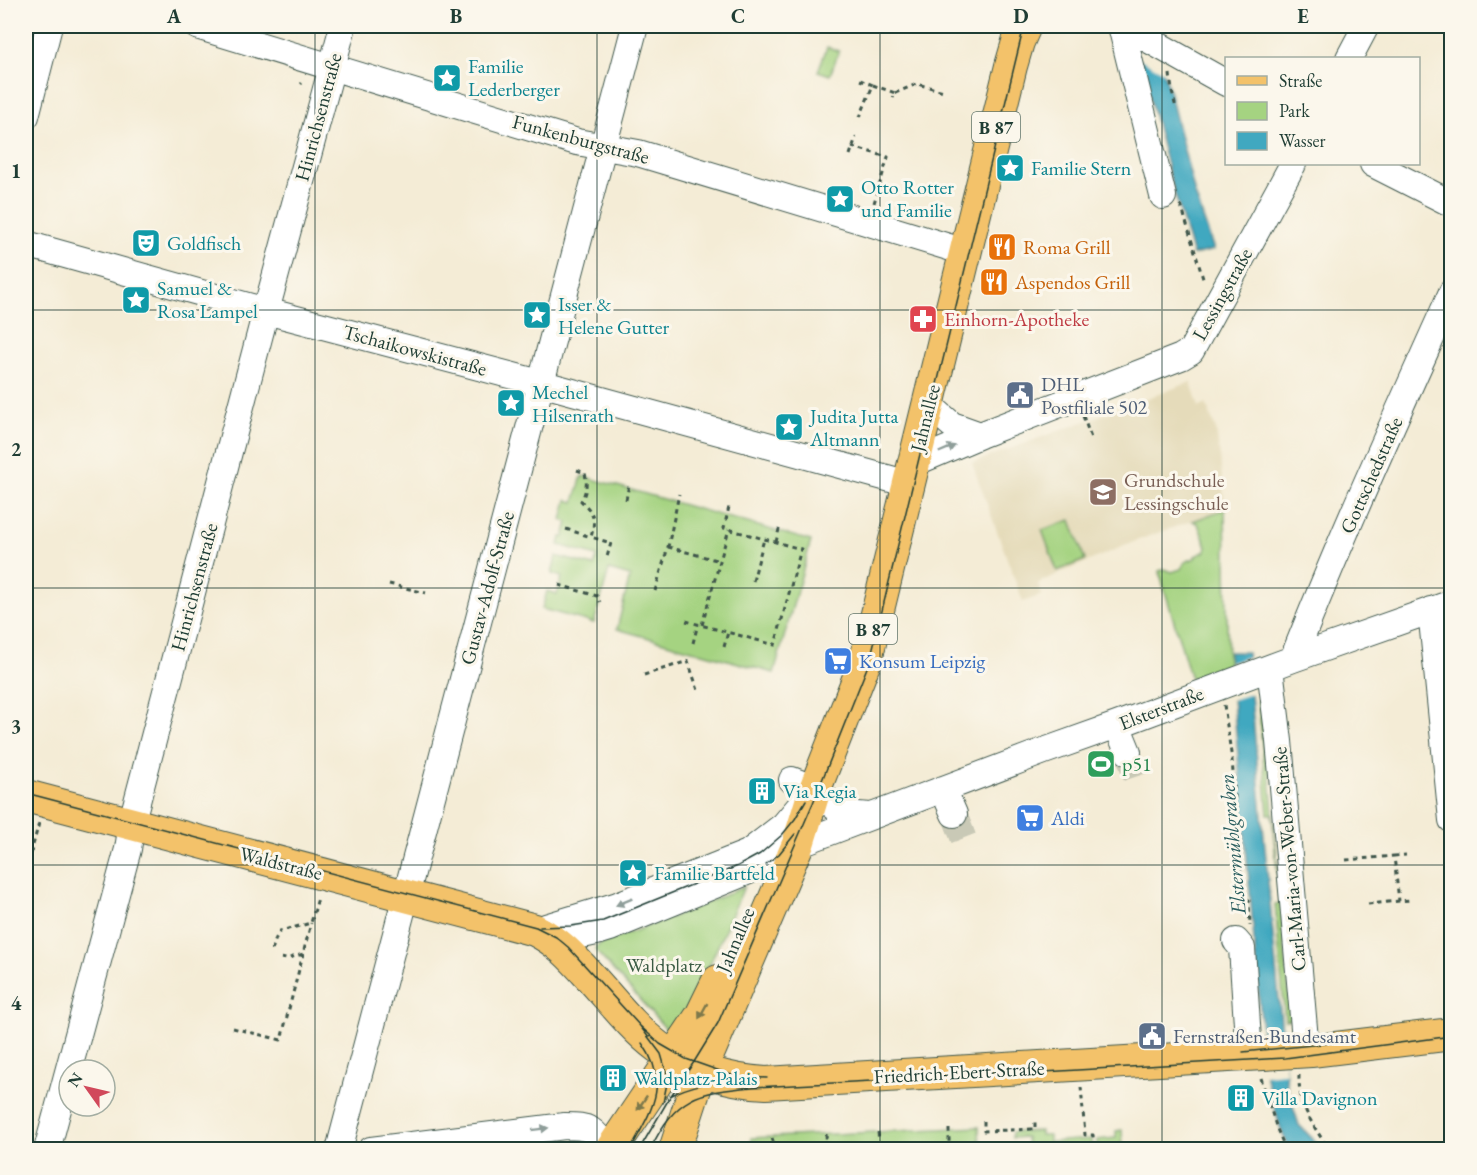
<svg xmlns="http://www.w3.org/2000/svg" width="1477" height="1175" font-family="'EB Garamond',serif">
<style>
.built{fill:#e5dbba}
.green{fill:#a5d381;stroke:#62885a;stroke-width:1.5}
.water{fill:#40a8c0;stroke:#30727a;stroke-width:1.5}
.pier{fill:#f4ecd6}
.lines{fill:none;stroke-linecap:round;stroke-linejoin:round}
.minor-tunnel{stroke:#c9c9b6;stroke-width:26;stroke-dasharray:26 13;stroke-linecap:butt}
.minor-casing{stroke:#3f574c;stroke-width:28}
.major-casing{stroke:#3f574c;stroke-width:34}
.path{stroke:#3f574c;stroke-width:3;stroke-dasharray:4.5 4.5;stroke-linecap:butt}
.minor{stroke:#fff;stroke-width:26}
.major{stroke:#f3c26a;stroke-width:32}
.tram{stroke:#1f3d34;stroke-width:1.5}
.oneway{fill:#8f9e9a}
.oneway2{fill:#7e794c}
.grid{fill:none;stroke:#1f3d34;stroke-width:1.5;stroke-opacity:0.55}
.labels{text-anchor:middle;dominant-baseline:central;stroke-width:6;stroke-linejoin:round;paint-order:stroke}
.shield{fill:#fbf7ec;stroke:#61756b;stroke-width:1.5}
.shield-label{font-size:18px;font-weight:bold;fill:#1f3d34}
.culture-label{font-size:20px;fill:#0d838f;stroke:#fbf7ec;text-anchor:start}
.street-label{font-size:20px;fill:#1f3d34;stroke:#fbf7ec}
.food-label{font-size:20px;fill:#c56008;stroke:#fbf7ec;text-anchor:start}
.health-label{font-size:20px;fill:#be3a42;stroke:#fbf7ec;text-anchor:start}
.service-label{font-size:20px;fill:#4e5e75;stroke:#fbf7ec;text-anchor:start}
.education-label{font-size:20px;fill:#785e54;stroke:#fbf7ec;text-anchor:start}
.shop-label{font-size:20px;fill:#366cbe;stroke:#fbf7ec;text-anchor:start}
.leisure-label{font-size:20px;fill:#27864d;stroke:#fbf7ec;text-anchor:start}
.park-label{font-size:20px;fill:#3a5b43;stroke:#fbf7ec}
.water-label{font-size:21px;font-style:italic;fill:#295d5e;stroke:#fbf7ec}
.neatline{fill:none;stroke:#1f3d34;stroke-width:2}
.grid-label{font-size:20px;text-anchor:middle;font-weight:bold;fill:#1f3d34}
</style>
<rect width="100%" height="100%" fill="#fbf7ec"/>
<filter id="ink" filterUnits="userSpaceOnUse"><feTurbulence type="fractalNoise" baseFrequency=".0167" numOctaves="2"/><feDisplacementMap in="SourceGraphic" scale="12" xChannelSelector="R" yChannelSelector="G"/><feConvolveMatrix kernelMatrix="1 2 1 2 8 2 1 2 1" color-interpolation-filters="sRGB"/></filter>
<filter id="wash" filterUnits="userSpaceOnUse"><feTurbulence type="fractalNoise" baseFrequency=".008" numOctaves="4" result="noise"/><feDisplacementMap in="SourceGraphic" scale="24" xChannelSelector="R" yChannelSelector="G"/><feGaussianBlur stdDeviation="1.35" result="paint"/><feColorMatrix in="noise" values="0 0 0 0 0 0 0 0 0 0 0 0 0 0 0 0 0 1.4 0 .05"/><feComposite in="paint" operator="in"/></filter>
<g filter="url(#wash)">
<rect width="100%" height="100%" fill="#f4ecd6"/>
<!-- built -->
<path class="built" d="M 1191,382 L 1199,407 L 1206,404 L 1216,430 L 1220,457 L 1225,509 L 1138,540 L 1042,581 L 1038,584 L 1042,595 L 1023,602 L 972,463 Z"/>
<!-- green -->
<path class="green" d="M 827,47 L 839,51 L 830,75 L 818,71 Z
M 582,476 L 811,541 L 774,673 L 617,629 L 630,576 L 609,570 L 594,623 L 542,609 L 547,591 L 557,594 L 562,577 L 552,574 L 556,556 L 594,566 L 597,556 L 559,545 L 561,537 L 564,537 L 568,522 L 562,520 L 567,500 L 574,502 Z
M 1225,509 L 1228,666 L 1191,679 L 1159,571 L 1165,569 L 1172,572 L 1181,569 L 1185,562 L 1195,558 L 1195,556 L 1204,552 L 1207,547 L 1198,524 L 1193,521 Z
M 1071,520 L 1085,560 L 1057,571 L 1042,530 Z
M 1263,699 L 1291,1019 L 1285,1020 L 1275,904 L 1280,903 L 1272,814 L 1268,814 L 1258,700 Z
M 744,887 L 698,991 L 679,1024 L 672,1030 L 666,1029 L 596,951 L 595,948 L 600,944 L 675,916 Z
M 979,1127 L 980,1149 L 752,1149 L 751,1138 Z
M 1122,1130 L 1123,1149 L 1097,1149 L 1097,1140 L 1116,1138 L 1116,1131 Z
M 1040,1131 L 1040,1135 L 1049,1135 L 1049,1142 L 1091,1139 L 1091,1149 L 1027,1149 L 1026,1137 L 1012,1138 L 1012,1132 Z"/>
<!-- water -->
<path class="water" d="M 1131,26 L 1150,26 L 1168,86 L 1195,194 L 1214,250 L 1193,255 L 1171,181 Z
M 1229,652 L 1247,652 L 1287,1087 L 1299,1125 L 1323,1149 L 1289,1149 L 1280,1127 L 1266,1078 Z"/>
<!-- pier -->
<path class="pier" d="M 1128,26 L 1153,26 L 1167,74 L 1138,58 Z
M 1251,656 L 1254,693 L 1232,700 L 1229,663 Z
M 1282,1030 L 1286,1073 L 1264,1075 L 1260,1032 Z"/>
</g>
<g filter="url(#ink)">
<g class="lines">
<!-- minor-tunnel -->
<path class="minor-tunnel" d="M 1128,752 L 1139,785
M 954,814 L 967,847"/>
<!-- minor casing -->
<g class="minor-casing">
<path id="minor" d="M 197,26 L 577,142 L 638,153 L 965,252
M 1121,26 L 1163,196
M 1124,26 L 1226,83
M 1349,58 L 1366,26
M 26,116 L 49,26
M 1373,164 L 1452,204
M 26,244 L 266,311 L 540,383 L 909,484
M 928,404 L 952,425 L 980,435
M 914,463 L 980,435 L 1181,357 L 1191,351 L 1293,164
M 1431,610 L 1452,820
M 1293,659 C 1342,535 1397,414 1452,292
M 1270,668 L 1279,741 L 1306,1051
M 1117,725 L 1128,752
M 792,780 L 815,789 L 831,804 L 844,814 L 871,816
M 943,789 L 954,814
M 546,927 L 615,906 L 748,853 L 784,825 L 811,793
M 545,935 C 566,938 590,935 610,928 L 766,864 L 798,844 L 1044,751 L 1117,725 L 1293,659 L 1452,603
M 1236,941 L 1242,948 L 1249,1055
M 47,1150 L 128,849 L 133,817 L 266,311 L 343,26
M 339,1150 L 635,26
M 371,1150 L 565,1126 C 590,1126 593,1128 607,1150"/>
</g>
<!-- major casing -->
<g class="major-casing">
<path id="major" d="M 26,796 L 535,930 C 561,943 575,960 594,981 C 614,1003 634,1029 658,1047 C 689,1069 728,1081 766,1083 L 1263,1054 L 1311,1051 L 1452,1034
M 611,1150 L 701,1016 L 718,981
M 675,1150 L 700,1073 L 798,844 L 815,789 L 866,659 L 1011,66 L 1018,42 L 1025,26"/>
</g>
<!-- path -->
<path class="path" d="M 1170,74 L 1172,92 L 1176,108
M 860,80 L 873,85 L 860,117
M 301,84 L 302,83
M 873,85 L 895,93 L 893,98
M 895,93 L 917,84 L 944,91
M 852,147 L 888,157 L 874,203
M 850,155 L 856,137
M 1181,205 L 1204,282
M 1083,416 L 1091,438
M 577,470 L 585,473 C 587,483 587,491 581,501 C 594,513 596,519 591,537 L 611,543 L 607,557
M 626,500 L 629,484
M 566,529 L 591,537
M 776,542 L 780,525
M 668,547 L 720,561
M 753,581 L 764,539
M 389,584 L 426,593
M 559,585 L 597,596 L 600,602
M 655,591 L 668,547 L 679,494
M 686,621 L 775,645 L 801,549 L 724,528 L 729,507
M 702,625 L 729,529
M 693,643 L 698,624
M 724,647 L 728,632
M 644,675 L 688,661 L 698,690
M 1224,705 L 1232,760 L 1243,897 L 1249,900 L 1250,926
M 1394,856 L 1406,855
M 1346,860 L 1394,856 L 1399,901
M 26,871 L 39,823
M 1368,904 L 1410,900
M 272,950 L 276,938 L 280,931 L 311,923 L 318,898
M 281,958 L 286,959 L 303,954 L 311,923
M 233,1028 L 281,1040 L 303,954
M 1299,1075 C 1298,1104 1311,1122 1326,1145 L 1331,1150
M 1261,1078 L 1277,1129 L 1286,1150
M 1081,1087 L 1085,1135 L 1093,1135 L 1094,1150
M 984,1121 L 984,1131 L 1035,1129 L 1035,1119
M 878,1132 L 880,1150
M 826,1134 L 827,1150
M 772,1138 L 776,1150
M 946,1150 L 949,1144 L 949,1129"/>
<!-- minor -->
<use href="#minor" class="minor"/>
<!-- major -->
<use href="#major" class="major"/>
<!-- tram -->
<path class="tram" d="M 26,793 L 536,927 L 556,937 L 568,947 L 640,1026 L 661,1054 L 668,1078 L 663,1103
M 766,864 L 779,854 L 795,834
M 540,927 L 571,926 L 603,921 L 738,866 L 760,854 L 782,835 L 795,819 L 806,800
M 640,1026 L 660,1044 L 686,1059 L 737,1077 L 767,1078
M 1243,1052 L 1342,1042
M 670,1096 C 690,1085 711,1082 734,1080
M 630,1150 C 651,1111 671,1084 642,1043
M 639,1150 L 670,1097 L 694,1062 L 718,1023 L 813,803 L 870,660 L 1024,26
M 650,1150 C 676,1096 697,1092 753,1087 L 1008,1074 L 1285,1058 L 1452,1036"/>
</g>
<!-- one-way arrows -->
<defs><path id="oneway-solid" d="M-6-.8H1V-3.2L6.5 0L1 3.2V.8H-6Z" transform="scale(1.5)"/></defs>
<g class="oneway">
<use href="#oneway-solid" transform="translate(947 449) rotate(-23)"/>
<use href="#oneway-solid" transform="translate(624 902) rotate(158)"/>
<use href="#oneway-solid" transform="translate(540 1129) rotate(-7)"/>
</g>
<g class="oneway2">
<use href="#oneway-solid" transform="translate(703 1011) rotate(119)"/>
<use href="#oneway-solid" transform="translate(642 1103) rotate(124)"/>
</g>
</g>
<!-- grid -->
<path class="grid" d="M 315,26 L 315,1150M 597,26 L 597,1150M 880,26 L 880,1150M 1162,26 L 1162,1150M 26,310 L 1452,310M 26,588 L 1452,588M 26,865 L 1452,865"/>
<!-- icons -->
<defs>
<g id="sight-square" transform="scale(1.5)"><rect x="-9" y="-9" width="18" height="18" rx="4" fill="#0f9aa8" stroke="#fbf7ec"/><path d="M0-6L1.8-2.2L6-1.7L2.9 1.2L3.7 5.4L0 3.3L-3.7 5.4L-2.9 1.2L-6-1.7L-1.8-2.2Z" fill="#fff"/></g>
<g id="theatre-square" transform="scale(1.5)"><rect x="-9" y="-9" width="18" height="18" rx="4" fill="#0f9aa8" stroke="#fbf7ec"/><path d="M-5-5.5Q0-4 5-5.5V0Q5 5 0 6Q-5 5-5 0ZM-3.3-2.5H-1v1.5H-3.3ZM1-2.5H3.3v1.5H1ZM-2.8 1Q0 5.5 2.8 1Z" fill="#fff"/></g>
<g id="restaurant-square" transform="scale(1.5)"><rect x="-9" y="-9" width="18" height="18" rx="4" fill="#e8710a" stroke="#fbf7ec"/><path d="M-5-6h1v4h1v-4h1v4h1v-4h1v5L-1.5 .5V6h-2V.5L-5-1ZM5-6V6H3V1.5H1.5Q1.5-4 5-6Z" fill="#fff"/></g>
<g id="pharmacy-square" transform="scale(1.5)"><rect x="-9" y="-9" width="18" height="18" rx="4" fill="#e0444e" stroke="#fbf7ec"/><path d="M-2-6h4v4h4v4h-4v4h-4v-4h-4v-4h4Z" fill="#fff"/></g>
<g id="civic-square" transform="scale(1.5)"><rect x="-9" y="-9" width="18" height="18" rx="4" fill="#5c6f8a" stroke="#fbf7ec"/><path d="M-.6-6.5H3V-4.5H.6V-3L4-1V1h2V6H-6V1h2V-1L-.6-3ZM-1.2 2.5V6h2.4V2.5Z" fill="#fff"/></g>
<g id="school-square" transform="scale(1.5)"><rect x="-9" y="-9" width="18" height="18" rx="4" fill="#8d6e63" stroke="#fbf7ec"/><path d="M0-5L7-2L0 1L-7-2ZM-4 1L0 2.5L4 1V4Q0 6-4 4Z" fill="#fff"/></g>
<g id="supermarket-square" transform="scale(1.5)"><rect x="-9" y="-9" width="18" height="18" rx="4" fill="#3f7fe0" stroke="#fbf7ec"/><path d="M-6-5.5h2.5l.6 2H6L4.5 2H-2.5L-4.4-4H-6ZM-1.5 3.2a1.3 1.3 0 1 0 .1 0ZM3 3.2a1.3 1.3 0 1 0 .1 0Z" fill="#fff"/></g>
<g id="stadium-square" transform="scale(1.5)"><rect x="-9" y="-9" width="18" height="18" rx="4" fill="#2e9e5b" stroke="#fbf7ec"/><path d="M0-5a6.5 5 0 1 0 0 10a6.5 5 0 1 0 0-10ZM-3.5-1.8h7v3.6h-7Z" fill="#fff"/></g>
<g id="building-square" transform="scale(1.5)"><rect x="-9" y="-9" width="18" height="18" rx="4" fill="#0f9aa8" stroke="#fbf7ec"/><path d="M-4-6H4V6H1V3H-1V6H-4ZM-2.5-4.3h1.7v1.8h-1.7ZM.8-4.3h1.7v1.8H.8ZM-2.5-1h1.7V.8h-1.7ZM.8-1h1.7V.8H.8Z" fill="#fff"/></g>
</defs>
<g fill-rule="evenodd">
<use href="#sight-square" x="447" y="78"/>
<use href="#sight-square" x="1010" y="168"/>
<use href="#sight-square" x="840" y="199"/>
<use href="#theatre-square" x="146" y="243"/>
<use href="#restaurant-square" x="1002" y="247"/>
<use href="#restaurant-square" x="994" y="282"/>
<use href="#sight-square" x="136" y="300"/>
<use href="#sight-square" x="537" y="315"/>
<use href="#pharmacy-square" x="923" y="319"/>
<use href="#civic-square" x="1020" y="395"/>
<use href="#sight-square" x="511" y="403"/>
<use href="#sight-square" x="789" y="427"/>
<use href="#school-square" x="1103" y="492"/>
<use href="#supermarket-square" x="838" y="661"/>
<use href="#stadium-square" x="1101" y="764"/>
<use href="#building-square" x="762" y="791"/>
<use href="#supermarket-square" x="1030" y="818"/>
<use href="#sight-square" x="633" y="873"/>
<use href="#civic-square" x="1152" y="1036"/>
<use href="#building-square" x="613" y="1078"/>
<use href="#building-square" x="1241" y="1098"/>
</g>
<g class="labels">
<!-- shield labels -->
<g class="shield">
<rect x="972" y="112" width="48" height="30" rx="4.5"/>
<rect x="849" y="614" width="48" height="30" rx="4.5"/>
</g>
<g class="shield-label">
<text x="996" y="127">B 87</text>
<text x="873" y="629">B 87</text>
</g>
<!-- culture labels -->
<g class="culture-label">
<text x="468" y="66">Familie<tspan x="468" dy="23">Lederberger</tspan></text>
<text x="1031" y="168">Familie Stern</text>
<text x="861" y="187">Otto Rotter<tspan x="861" dy="23">und Familie</tspan></text>
<text x="167" y="243">Goldfisch</text>
<text x="157" y="288">Samuel &amp;<tspan x="157" dy="23">Rosa Lampel</tspan></text>
<text x="558" y="304">Isser &amp;<tspan x="558" dy="23">Helene Gutter</tspan></text>
<text x="532" y="392">Mechel<tspan x="532" dy="23">Hilsenrath</tspan></text>
<text x="810" y="416">Judita Jutta<tspan x="810" dy="23">Altmann</tspan></text>
<text x="783" y="791">Via Regia</text>
<text x="654" y="873">Familie Bartfeld</text>
<text x="634" y="1078">Waldplatz-Palais</text>
<text x="1262" y="1098">Villa Davignon</text>
</g>
<!-- street labels -->
<g class="street-label">
<text transform="translate(318 117) rotate(-75)">Hinrichsenstraße</text>
<text transform="translate(581 139) rotate(15)">Funkenburgstraße</text>
<text transform="translate(1222 294) rotate(-61)">Lessingstraße</text>
<text transform="translate(415 350) rotate(15)">Tschaikowskistraße</text>
<text transform="translate(925 418) rotate(-76)">Jahnallee</text>
<text transform="translate(1371 475) rotate(-66)">Gottschedstraße</text>
<text transform="translate(194 587) rotate(-75)">Hinrichsenstraße</text>
<text transform="translate(487 588) rotate(-75)">Gustav-Adolf-Straße</text>
<text transform="translate(1161 708) rotate(-21)">Elsterstraße</text>
<text transform="translate(1289 859) rotate(-95)">Carl-Maria-von-Weber-Straße</text>
<text transform="translate(281 863) rotate(14)">Waldstraße</text>
<text transform="translate(735 940) rotate(-67)">Jahnallee</text>
<text transform="translate(959 1072) rotate(-3)">Friedrich-Ebert-Straße</text>
</g>
<!-- food labels -->
<g class="food-label">
<text x="1023" y="247">Roma Grill</text>
<text x="1015" y="282">Aspendos Grill</text>
</g>
<!-- health labels -->
<g class="health-label">
<text x="944" y="319">Einhorn-Apotheke</text>
</g>
<!-- service labels -->
<g class="service-label">
<text x="1041" y="384">DHL<tspan x="1041" dy="23">Postfiliale 502</tspan></text>
<text x="1173" y="1036">Fernstraßen-Bundesamt</text>
</g>
<!-- education labels -->
<g class="education-label">
<text x="1124" y="480">Grundschule<tspan x="1124" dy="23">Lessingschule</tspan></text>
</g>
<!-- shop labels -->
<g class="shop-label">
<text x="859" y="661">Konsum Leipzig</text>
<text x="1051" y="818">Aldi</text>
</g>
<!-- leisure labels -->
<g class="leisure-label">
<text x="1122" y="764">p51</text>
</g>
<!-- park labels -->
<g class="park-label">
<text x="664" y="965">Waldplatz</text>
</g>
<!-- water labels -->
<g class="water-label">
<text transform="translate(1232 844) rotate(-95)">Elstermühlgraben</text>
</g>
</g>
<!-- margin -->
<rect width="1477" height="1175" fill="none" stroke="#fbf7ec" stroke-width="66"/>
<!-- legend -->
<rect x="1225" y="57" width="195" height="108" fill="#fbf7ec" stroke="#a3ada2" stroke-width="1.5"/>
<rect x="1237" y="76" width="30" height="9" fill="#f3c26a" stroke="#a3ada2" stroke-width="1.5"/>
<text x="1279" y="87" font-size="18" fill="#1f3d34">Straße</text>
<rect x="1237" y="102" width="30" height="18" fill="#a5d381" stroke="#a3ada2" stroke-width="1.5"/>
<text x="1279" y="117" font-size="18" fill="#1f3d34">Park</text>
<rect x="1237" y="132" width="30" height="18" fill="#40a8c0" stroke="#a3ada2" stroke-width="1.5"/>
<text x="1279" y="147" font-size="18" fill="#1f3d34">Wasser</text>
<!-- north arrow -->
<g transform="translate(87 1088) rotate(304)"><circle r="28" fill="#fbf7ec" stroke="#a3ada2" stroke-width="1.5"/>
<path d="M0-4.5L10 22L0 15L-10 22Z" fill="#d1495b"/>
<text y="-9" font-size="16" font-weight="bold" text-anchor="middle" fill="#1f3d34">N</text>
</g>
<rect x="33" y="33" width="1411" height="1109" class="neatline"/>
<g class="grid-label">
<text x="174" y="23">A</text>
<text x="456" y="23">B</text>
<text x="738" y="23">C</text>
<text x="1021" y="23">D</text>
<text x="1303" y="23">E</text>
<text x="16" y="178">1</text>
<text x="16" y="456">2</text>
<text x="16" y="733">3</text>
<text x="16" y="1010">4</text>
</g>
</svg>
